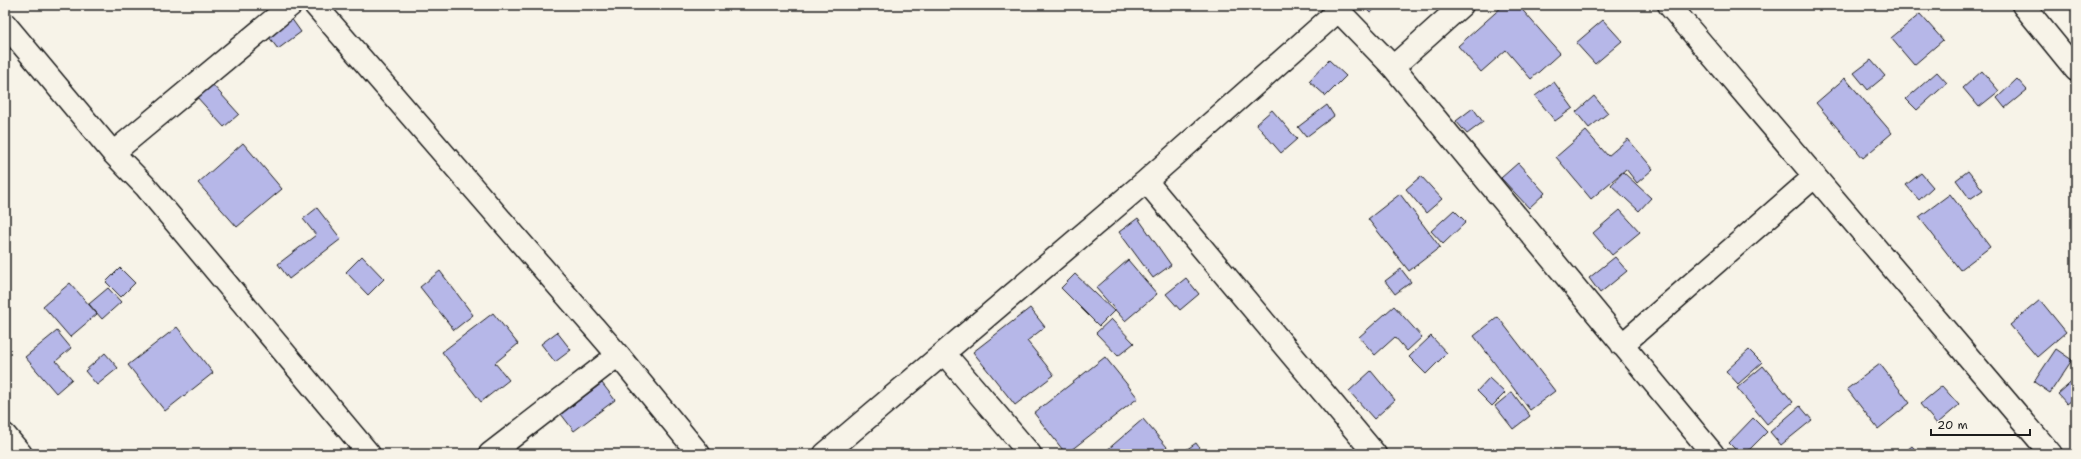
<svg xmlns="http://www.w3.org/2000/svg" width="2081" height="459" font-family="'Shantell Sans',sans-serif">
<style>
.building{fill:#b6b7e8;stroke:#1c1c1c}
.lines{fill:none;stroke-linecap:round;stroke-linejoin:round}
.minor-casing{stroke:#1c1c1c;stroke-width:25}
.minor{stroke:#f7f3e8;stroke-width:22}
</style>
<rect width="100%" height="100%" fill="#f7f3e8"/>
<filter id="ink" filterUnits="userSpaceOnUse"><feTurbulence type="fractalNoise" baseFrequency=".025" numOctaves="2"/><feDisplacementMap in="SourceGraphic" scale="8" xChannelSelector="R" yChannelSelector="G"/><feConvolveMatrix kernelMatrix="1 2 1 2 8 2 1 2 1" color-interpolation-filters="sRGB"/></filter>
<g filter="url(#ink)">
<!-- building -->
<path class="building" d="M 1363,5 L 1380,5 L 1370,13 Z
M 1504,5 L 1518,5 L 1560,53 L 1531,79 L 1506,50 L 1481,72 L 1458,46 Z
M 286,11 L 301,32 L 278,49 L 262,28 Z
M 1920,14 L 1943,40 L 1914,65 L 1891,38 Z
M 1603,20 L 1622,41 L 1595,64 L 1576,43 Z
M 1329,60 L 1346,76 L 1326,96 L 1309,81 Z
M 1871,60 L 1885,76 L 1868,90 L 1854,73 Z
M 1982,71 L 1999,91 L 1979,107 L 1963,88 Z
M 1937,72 L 1947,83 L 1917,110 L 1906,99 Z
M 202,73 L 239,114 L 224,127 L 187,86 Z
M 1845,78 L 1892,133 L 1863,158 L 1816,103 Z
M 2017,79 L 2027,90 L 2005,108 L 1997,98 Z
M 1554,82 L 1573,108 L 1555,121 L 1535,96 Z
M 1594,96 L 1608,113 L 1589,128 L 1576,112 Z
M 1327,105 L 1334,116 L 1306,137 L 1298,127 Z
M 1473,108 L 1483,122 L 1467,134 L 1456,121 Z
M 1272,110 L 1297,139 L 1281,153 L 1256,124 Z
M 1586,131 L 1608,156 L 1628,139 L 1653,169 L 1637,183 L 1626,169 L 1591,199 L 1556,157 Z
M 243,143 L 282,189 L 237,227 L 198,183 Z
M 1518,163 L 1545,193 L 1529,208 L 1501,178 Z
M 1968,171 L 1983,190 L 1970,199 L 1956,180 Z
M 1623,172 L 1651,198 L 1639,211 L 1611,185 Z
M 1921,173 L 1933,187 L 1919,200 L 1906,185 Z
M 1421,176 L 1442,199 L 1426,213 L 1406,189 Z
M 1400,194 L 1440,247 L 1409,271 L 1368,219 Z
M 1950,194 L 1990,247 L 1960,270 L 1919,217 Z
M 317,208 L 341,239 L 289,279 L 278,264 L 316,235 L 303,219 Z
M 1454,210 L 1466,222 L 1443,244 L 1431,231 Z
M 1620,210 L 1640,232 L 1612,255 L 1593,233 Z
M 1138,218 L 1171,265 L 1153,278 L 1119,232 Z
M 362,256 L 384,279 L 368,295 L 346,272 Z
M 1615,257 L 1627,271 L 1600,293 L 1589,278 Z
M 1128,260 L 1157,294 L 1125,321 L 1096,288 Z
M 120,268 L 135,283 L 121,297 L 106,282 Z
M 1401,269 L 1411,282 L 1395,294 L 1385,281 Z
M 440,271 L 473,315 L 454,330 L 420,287 Z
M 1075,274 L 1114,311 L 1099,326 L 1061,288 Z
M 1186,278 L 1199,294 L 1180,310 L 1166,294 Z
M 70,283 L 97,314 L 70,337 L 43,306 Z
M 108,288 L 121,302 L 102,319 L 89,304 Z
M 2040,300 L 2066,332 L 2037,357 L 2010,325 Z
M 1394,306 L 1422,337 L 1407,351 L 1395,337 L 1375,355 L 1359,337 Z
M 1030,308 L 1045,327 L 1027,341 L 1054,375 L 1015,405 L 973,352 Z
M 493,313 L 518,344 L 495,363 L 509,380 L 481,402 L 442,352 Z
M 1498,317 L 1555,391 L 1530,410 L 1474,336 Z
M 1111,319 L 1134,343 L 1118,356 L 1096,333 Z
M 177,327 L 213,373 L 165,411 L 128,365 Z
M 57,331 L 71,348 L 56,361 L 72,379 L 56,393 L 25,357 Z
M 557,332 L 571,350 L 555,362 L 541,344 Z
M 1431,336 L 1447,353 L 1426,374 L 1409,357 Z
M 2056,349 L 2072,360 L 2050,393 L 2034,382 Z
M 1749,350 L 1762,363 L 1738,384 L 1726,371 Z
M 105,353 L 118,368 L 97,385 L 85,371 Z
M 1105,357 L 1138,398 L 1066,454 L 1034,413 Z
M 1880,364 L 1910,403 L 1878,429 L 1847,389 Z
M 1763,366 L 1793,402 L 1767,424 L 1737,388 Z
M 1371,371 L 1395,400 L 1374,419 L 1349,391 Z
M 1489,378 L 1505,393 L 1492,406 L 1477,391 Z
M 2076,378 L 2076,397 L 2067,404 L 2058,394 Z
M 602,383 L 615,400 L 574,431 L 561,414 Z
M 1942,386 L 1959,405 L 1937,424 L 1920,404 Z
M 1512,392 L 1530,416 L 1513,429 L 1495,406 Z
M 1800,406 L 1812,420 L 1781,445 L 1770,432 Z
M 1753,418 L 1767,432 L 1745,454 L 1740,454 L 1729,443 Z
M 1143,419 L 1173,454 L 1108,454 L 1106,451 Z
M 1196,443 L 1204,454 L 1180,454 Z
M 1912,446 L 1919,454 L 1902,454 Z"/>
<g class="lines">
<!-- minor casing -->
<g class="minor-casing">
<path id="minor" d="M 315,5 L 618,355 L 699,454
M 1333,5 L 1393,67 L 1713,454
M 1669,5 L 2051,454
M 2023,5 L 2076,70
M 5,24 L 113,153 L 145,186 L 369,454
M 1393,67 L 1462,5
M 113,153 L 291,5
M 1146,181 L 1375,454
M 1622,345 L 1815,176
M 944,353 L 1030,454
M 5,435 L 21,454
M 490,454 L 618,355
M 825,454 L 1146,181 L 1338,11"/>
</g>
<!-- minor -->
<use href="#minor" class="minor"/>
</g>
</g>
<!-- margin -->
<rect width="2081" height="459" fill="none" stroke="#f7f3e8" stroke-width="20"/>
<rect x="10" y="10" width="2061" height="439" fill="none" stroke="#1c1c1c" stroke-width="1.5" filter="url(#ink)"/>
<!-- scale -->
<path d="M1931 429v6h99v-6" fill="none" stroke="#1c1c1c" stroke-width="2"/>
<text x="1937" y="429" font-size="12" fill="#1c1c1c" stroke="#f7f3e8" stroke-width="3" paint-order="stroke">20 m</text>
</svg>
